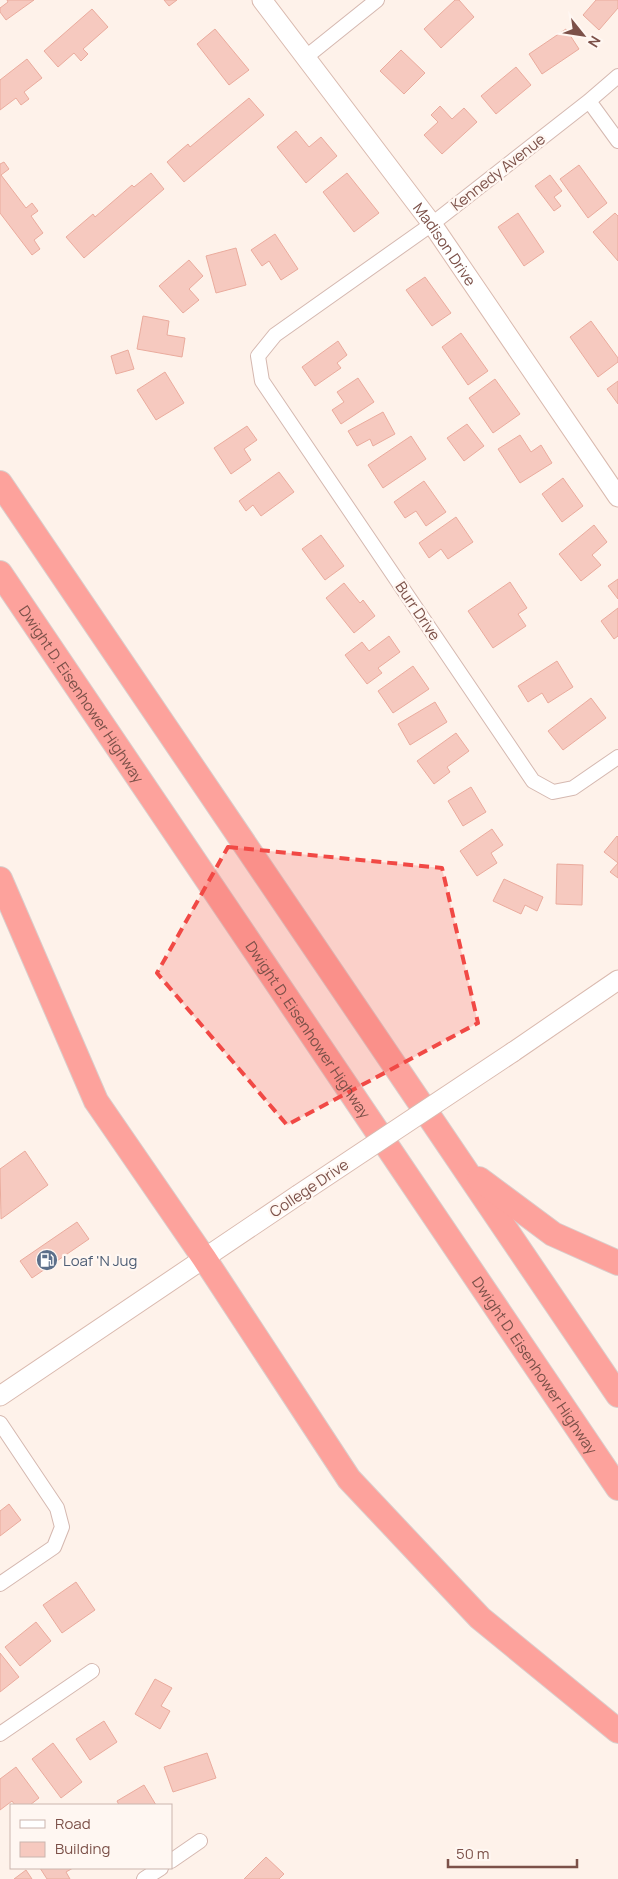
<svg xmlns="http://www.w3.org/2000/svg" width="618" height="1879" font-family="Manrope,sans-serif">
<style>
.building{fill:#f6c9bf;stroke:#eaab9d}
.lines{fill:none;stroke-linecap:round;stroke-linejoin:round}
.street-casing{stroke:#d5b8b0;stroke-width:16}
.secondary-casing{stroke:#dabaaf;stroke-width:21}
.highway-casing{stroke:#dacecc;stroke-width:26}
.street{stroke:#fff;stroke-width:14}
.secondary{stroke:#fff;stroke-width:19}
.highway{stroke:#fda29c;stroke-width:24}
.secondary-bridge-casing{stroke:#dabaaf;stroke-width:21;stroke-linecap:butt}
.secondary-bridge{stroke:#fff;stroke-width:19}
.marked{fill:#f14945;fill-opacity:0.2;stroke:#f14945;stroke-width:4;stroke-dasharray:10 6;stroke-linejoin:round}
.labels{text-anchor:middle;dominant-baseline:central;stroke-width:4.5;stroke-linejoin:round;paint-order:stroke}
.street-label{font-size:15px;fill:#7c5149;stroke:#fff7f2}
.service-label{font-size:15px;fill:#4e5e75;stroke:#fff7f2;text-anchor:start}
</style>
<rect width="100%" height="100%" fill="#fef2ea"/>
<!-- building -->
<path class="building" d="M 7,0 L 34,0 L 6,20 L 0,12 L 0,8 L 8,2 Z
M 164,0 L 177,0 L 169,6 Z
M 455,0 L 459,0 L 474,17 L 441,48 L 424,29 Z
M 596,0 L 618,0 L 618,8 L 599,30 L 583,15 Z
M 92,9 L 108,27 L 83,49 L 88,54 L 81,61 L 74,53 L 58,67 L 44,51 Z
M 215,29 L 249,70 L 229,85 L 197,44 Z
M 566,29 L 579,49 L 542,74 L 529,54 Z
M 401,50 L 425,73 L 404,94 L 380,71 Z
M 27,59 L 42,78 L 24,92 L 29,99 L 21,105 L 16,98 L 0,110 L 0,80 Z
M 516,67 L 531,85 L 496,114 L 481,96 Z
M 249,98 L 264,115 L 184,182 L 167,162 L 188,144 L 190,147 Z
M 440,106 L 452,119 L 464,108 L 477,122 L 442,154 L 424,135 L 438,122 L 431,115 Z
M 296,131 L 309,147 L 321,137 L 337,156 L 306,183 L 277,147 Z
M 4,162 L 9,169 L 1,175 L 26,208 L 32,203 L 38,211 L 31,216 L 43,233 L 34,240 L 40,249 L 32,255 L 0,213 L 0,164 Z
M 579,165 L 607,203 L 588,218 L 560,179 Z
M 151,173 L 164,189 L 84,258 L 66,237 L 93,214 L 95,217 L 132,185 L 134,187 Z
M 347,173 L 379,213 L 354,232 L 323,192 Z
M 550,175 L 562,191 L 554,197 L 561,206 L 554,211 L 535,186 Z
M 518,213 L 544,252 L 524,266 L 498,227 Z
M 615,213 L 618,216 L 618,261 L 593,232 Z
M 275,234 L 298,269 L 281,280 L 269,261 L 262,266 L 251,250 Z
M 236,248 L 246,285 L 216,293 L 206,256 Z
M 189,260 L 203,276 L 189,289 L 199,300 L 183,313 L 159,286 Z
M 425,277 L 451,313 L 432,326 L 406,290 Z
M 143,316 L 169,321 L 167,335 L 185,338 L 182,357 L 137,349 Z
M 591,321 L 618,358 L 618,362 L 598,377 L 570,337 Z
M 461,333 L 488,371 L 468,385 L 442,347 Z
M 338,341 L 347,355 L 337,363 L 341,368 L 315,386 L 302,367 Z
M 128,350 L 134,369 L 116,374 L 111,356 Z
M 165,372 L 184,403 L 156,420 L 137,390 Z
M 358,378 L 374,402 L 341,424 L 332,410 L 344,402 L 337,392 Z
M 495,379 L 520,414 L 493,433 L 469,398 Z
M 618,381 L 618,404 L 607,389 Z
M 383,412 L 395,434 L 373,446 L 370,439 L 357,446 L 348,431 Z
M 467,424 L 484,446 L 464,461 L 447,438 Z
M 247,426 L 257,440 L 244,449 L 251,460 L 231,474 L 214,448 Z
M 520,435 L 531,452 L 541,445 L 552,463 L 520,483 L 498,449 Z
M 411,436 L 426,459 L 383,488 L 368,465 Z
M 279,472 L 294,492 L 261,516 L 253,505 L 246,511 L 239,501 Z
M 563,478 L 583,506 L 562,522 L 542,494 Z
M 424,481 L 446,512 L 426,526 L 416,511 L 405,518 L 394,502 Z
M 456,517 L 473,542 L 448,559 L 441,549 L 429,558 L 419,543 Z
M 594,525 L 607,542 L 592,555 L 601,565 L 581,581 L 559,554 Z
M 321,535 L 344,566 L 325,580 L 302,549 Z
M 618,579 L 618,599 L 608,586 Z
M 510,582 L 527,608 L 518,614 L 526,626 L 493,648 L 468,611 Z
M 344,583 L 360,603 L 363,600 L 375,616 L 354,633 L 326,598 Z
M 618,608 L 618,636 L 614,639 L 601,621 Z
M 389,636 L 400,652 L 378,668 L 382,673 L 367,684 L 345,655 L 362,642 L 369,651 Z
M 557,661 L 573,687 L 548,703 L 542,693 L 528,702 L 518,686 Z
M 413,666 L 429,689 L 393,713 L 378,691 Z
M 591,698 L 606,718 L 563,750 L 548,731 Z
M 435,702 L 447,722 L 410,745 L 398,724 Z
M 456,733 L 469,751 L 447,767 L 450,772 L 434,784 L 417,761 Z
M 471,787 L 486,812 L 463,826 L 448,801 Z
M 492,829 L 503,845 L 491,853 L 497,863 L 477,876 L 460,851 Z
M 617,836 L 618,837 L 618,878 L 610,872 L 618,863 L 604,852 Z
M 557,864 L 583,865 L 582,905 L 556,904 Z
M 504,879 L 543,897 L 537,911 L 525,905 L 521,914 L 493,901 Z
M 25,1151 L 48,1185 L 1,1219 L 0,1169 Z
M 77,1222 L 89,1239 L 32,1278 L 20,1261 Z
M 9,1504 L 21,1520 L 0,1536 L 0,1511 Z
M 76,1582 L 95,1610 L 62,1633 L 43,1605 Z
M 36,1622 L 51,1641 L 20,1666 L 5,1647 Z
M 0,1653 L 19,1677 L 0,1692 Z
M 155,1679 L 172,1688 L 161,1706 L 170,1711 L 160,1729 L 135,1714 Z
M 104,1721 L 117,1742 L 90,1760 L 76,1739 Z
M 53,1743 L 82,1782 L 61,1798 L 32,1759 Z
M 207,1753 L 216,1778 L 173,1792 L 164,1767 Z
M 16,1767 L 39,1798 L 30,1805 L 15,1805 L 12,1801 L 0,1810 L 0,1779 Z
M 144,1785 L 156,1805 L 119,1805 L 117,1801 Z
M 266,1857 L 284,1874 L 279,1879 L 244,1879 Z
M 40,1868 L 73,1868 L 66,1872 L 70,1879 L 47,1879 Z
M 26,1870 L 32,1879 L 14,1879 Z"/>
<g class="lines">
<!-- street casing -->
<g class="street-casing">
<path id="street" d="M 306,57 L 377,0
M 618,76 L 589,101 L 432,224 L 275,335 L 258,356 L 262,381 L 533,781 L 553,792 L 573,788 L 618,757
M 589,101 L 618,141
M 0,1423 L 57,1508 L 62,1527 L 54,1547 L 0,1584
M 0,1734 L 92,1671
M 171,1861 L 200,1841
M 144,1879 L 161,1868"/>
</g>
<!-- secondary casing -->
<g class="secondary-casing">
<g id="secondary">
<path id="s1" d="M 262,0 L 432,224 L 618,497"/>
<path d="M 513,1052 L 618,980"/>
<path d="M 0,1396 L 298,1195"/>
</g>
</g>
<!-- highway casing -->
<g class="highway-casing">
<g id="highway">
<path d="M 0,483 L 618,1395"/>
<path id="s2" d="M 0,573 L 618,1488"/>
<path d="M 0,879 L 96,1101 L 204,1258 L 349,1479 L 480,1618 L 618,1731"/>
<path d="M 479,1179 L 553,1234 L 618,1263"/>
</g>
</g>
<!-- street -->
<use href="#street" class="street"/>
<!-- secondary -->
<use href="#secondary" class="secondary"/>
<!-- highway -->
<use href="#highway" class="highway"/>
<!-- secondary-bridge casing -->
<g class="secondary-bridge-casing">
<path id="secondary-bridge" d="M 298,1195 L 513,1052"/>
</g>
<!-- secondary-bridge -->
<use href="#secondary-bridge" class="secondary-bridge"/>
</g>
<!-- marked area -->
<path class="marked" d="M 228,847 L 442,868 L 478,1023 L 287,1125 L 157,973 Z"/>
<!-- icons -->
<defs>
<g id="fuel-disc" transform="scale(1.125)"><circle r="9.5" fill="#5c6f8a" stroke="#fff7f2"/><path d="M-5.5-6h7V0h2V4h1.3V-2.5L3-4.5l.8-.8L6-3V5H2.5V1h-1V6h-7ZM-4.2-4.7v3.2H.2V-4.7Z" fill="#fff"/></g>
</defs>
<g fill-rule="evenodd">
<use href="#fuel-disc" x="47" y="1260"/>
</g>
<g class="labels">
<!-- street labels -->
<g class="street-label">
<text transform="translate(498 172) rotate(-38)">Kennedy Avenue</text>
<text stroke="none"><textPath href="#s1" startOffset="305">Madison Drive</textPath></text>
<text transform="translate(418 611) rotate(56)">Burr Drive</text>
<text stroke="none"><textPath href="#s2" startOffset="146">Dwight D. Eisenhower Highway</textPath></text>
<text stroke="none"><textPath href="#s2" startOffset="551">Dwight D. Eisenhower Highway</textPath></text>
<text transform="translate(309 1188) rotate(-34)">College Drive</text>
<text stroke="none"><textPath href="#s2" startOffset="956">Dwight D. Eisenhower Highway</textPath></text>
</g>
<!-- service labels -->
<g class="service-label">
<text x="63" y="1260">Loaf 'N Jug</text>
</g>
</g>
<!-- legend -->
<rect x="10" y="1804" width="162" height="65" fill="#fff7f2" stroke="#cbb5ae"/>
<rect x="20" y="1820" width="25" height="8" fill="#ffffff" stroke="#cbb5ae"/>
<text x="55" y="1829" font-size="15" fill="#7c5149">Road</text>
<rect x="20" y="1842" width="25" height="15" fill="#f6c9bf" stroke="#cbb5ae"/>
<text x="55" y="1854" font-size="15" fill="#7c5149">Building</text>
<!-- north arrow -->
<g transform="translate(583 35) rotate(120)" stroke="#fff7f2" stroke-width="4" paint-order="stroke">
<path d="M0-4L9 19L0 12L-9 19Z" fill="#7c5149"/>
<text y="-8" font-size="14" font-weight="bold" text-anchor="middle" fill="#7c5149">N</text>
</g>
<!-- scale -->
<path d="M448 1859v8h129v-8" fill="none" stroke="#7c5149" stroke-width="2.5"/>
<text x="456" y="1859" font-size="15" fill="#7c5149" stroke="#fff7f2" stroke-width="4" paint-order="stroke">50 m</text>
</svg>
